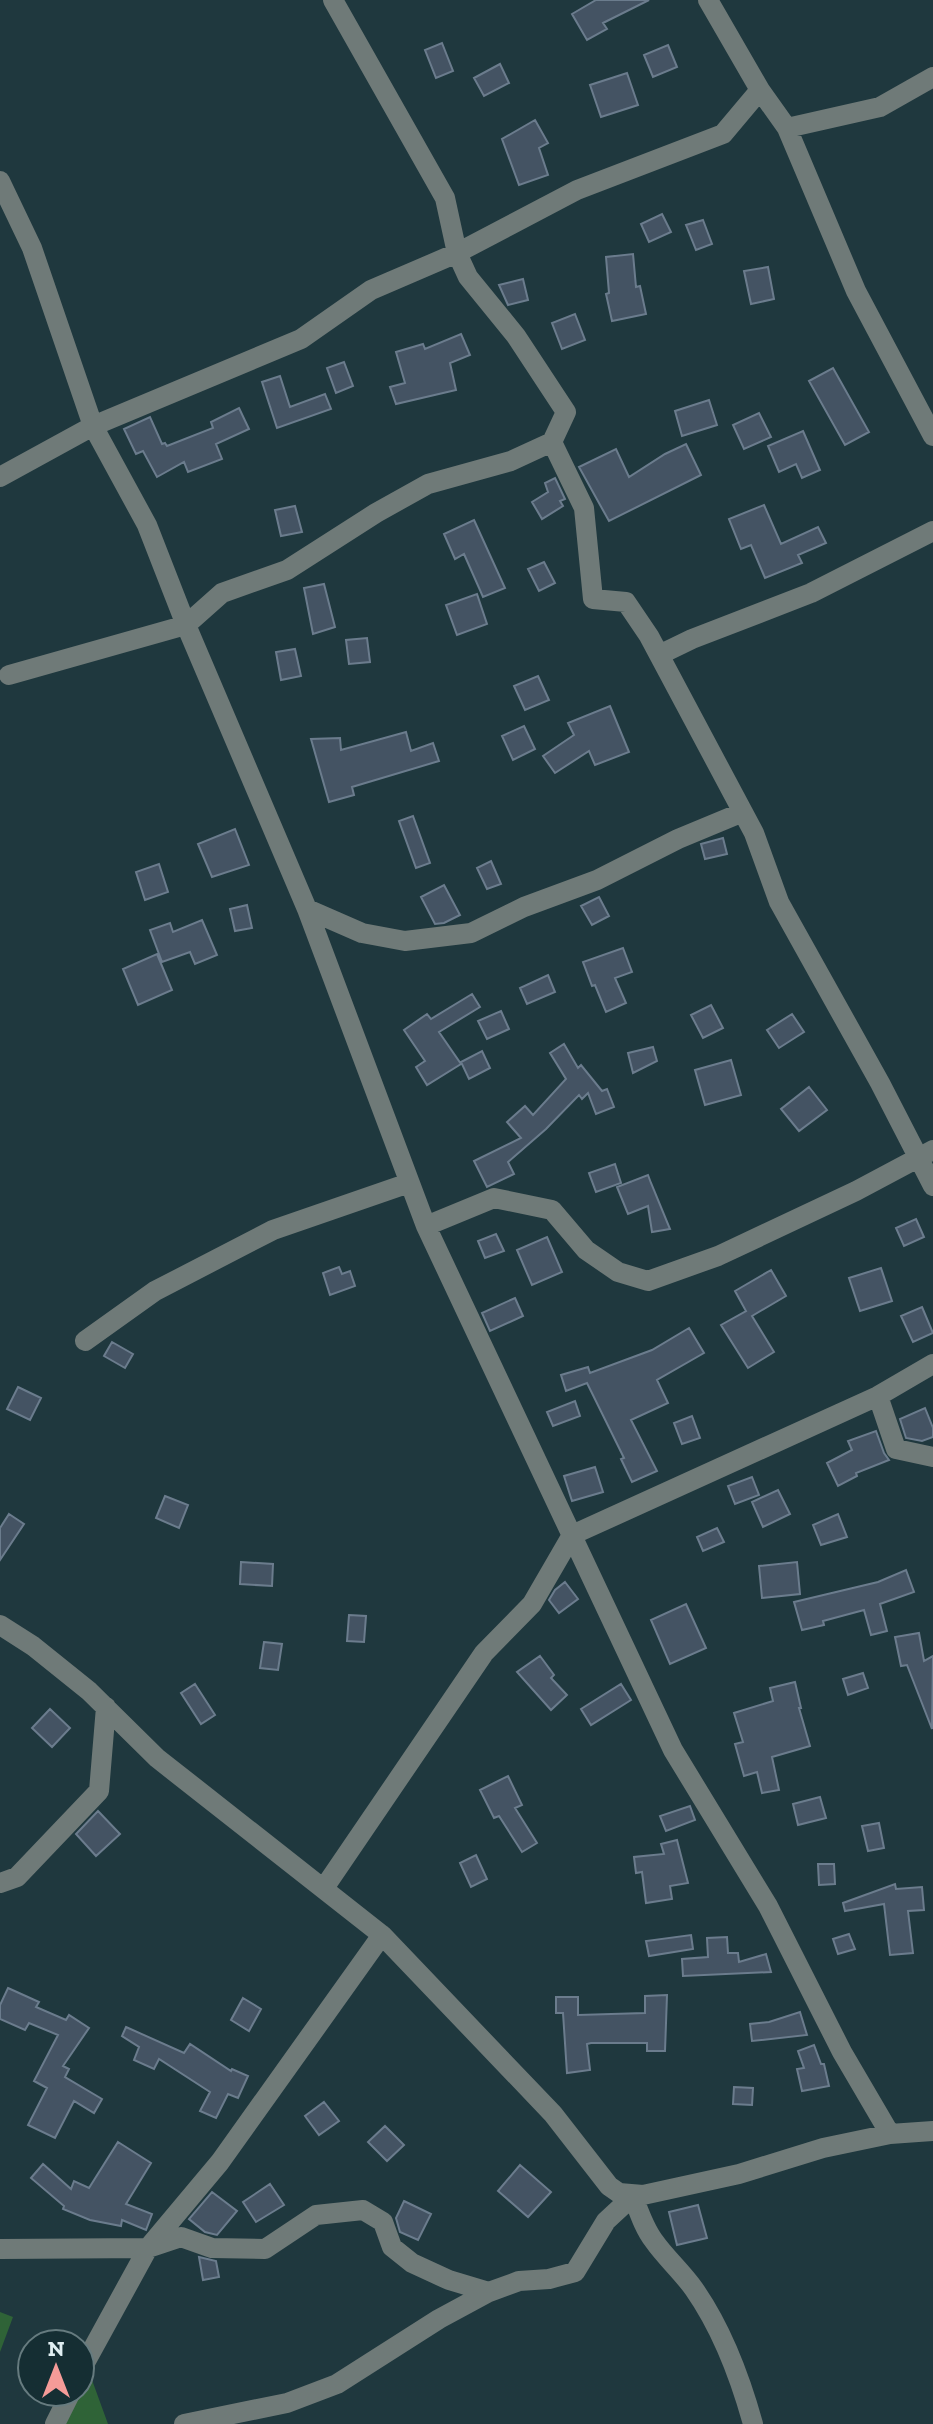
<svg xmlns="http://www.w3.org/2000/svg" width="933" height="2424" font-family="'Zilla Slab',serif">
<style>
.green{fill:#2f6337}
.building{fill:#445363;stroke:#6b7c8d;stroke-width:2}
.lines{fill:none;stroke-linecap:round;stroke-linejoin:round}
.minor{stroke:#6f7a78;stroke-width:20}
</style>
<rect width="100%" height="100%" fill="#1f383e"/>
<!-- green -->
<path class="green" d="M 0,2312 L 13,2317 L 0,2352 Z
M 88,2369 L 108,2424 L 61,2424 L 80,2392 L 80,2385 Z"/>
<!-- building -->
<path class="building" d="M 596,0 L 649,0 L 603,23 L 607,29 L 587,40 L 572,14 Z
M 442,43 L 453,71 L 436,78 L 425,50 Z
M 668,45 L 677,67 L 653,77 L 644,55 Z
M 500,64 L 509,83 L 484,96 L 474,78 Z
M 627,73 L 638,105 L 601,117 L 590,85 Z
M 535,120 L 548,143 L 539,148 L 548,175 L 519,185 L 502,139 Z
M 662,214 L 671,232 L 649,242 L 641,224 Z
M 703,220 L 712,244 L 696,250 L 686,225 Z
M 633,254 L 636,287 L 640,286 L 646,314 L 612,321 L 606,294 L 609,293 L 606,257 Z
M 768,267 L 774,299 L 751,304 L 744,271 Z
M 523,279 L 528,300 L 508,305 L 499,285 Z
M 575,314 L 585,340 L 562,349 L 552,323 Z
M 461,334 L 470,355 L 450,363 L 456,390 L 396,404 L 390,387 L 405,383 L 396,352 L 423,344 L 425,349 Z
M 344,362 L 353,386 L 336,393 L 327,368 Z
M 833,368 L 869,432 L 845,445 L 809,381 Z
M 280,376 L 290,407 L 325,394 L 331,409 L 277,428 L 262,382 Z
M 709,400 L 717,425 L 682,436 L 675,411 Z
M 239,408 L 249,429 L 216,444 L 222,459 L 188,472 L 184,462 L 157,477 L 143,451 L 136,454 L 124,429 L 150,417 L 162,444 L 165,443 L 167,446 L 213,428 L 211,422 Z
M 759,413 L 771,437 L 744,449 L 733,425 Z
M 803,431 L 820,470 L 802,478 L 796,464 L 779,472 L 768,446 Z
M 686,444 L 701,475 L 609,521 L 579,467 L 616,449 L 629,477 L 665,454 Z
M 555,478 L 565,499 L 560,501 L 563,506 L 542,519 L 532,502 L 548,492 L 545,483 Z
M 764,505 L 781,544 L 818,527 L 826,543 L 798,555 L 802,563 L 765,578 L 751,545 L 741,549 L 729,519 Z
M 295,506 L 302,532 L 281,536 L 275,510 Z
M 474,520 L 505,588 L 483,597 L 464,554 L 455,559 L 444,534 Z
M 544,562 L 555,583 L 539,591 L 528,569 Z
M 324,584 L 335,627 L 313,634 L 304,588 Z
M 477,594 L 487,624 L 457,635 L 446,605 Z
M 367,638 L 370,662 L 349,664 L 346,640 Z
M 295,649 L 301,676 L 281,680 L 276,652 Z
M 538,676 L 549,700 L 525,710 L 514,686 Z
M 610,706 L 629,752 L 595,765 L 589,751 L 555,773 L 543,756 L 574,735 L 568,723 Z
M 524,726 L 535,749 L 513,760 L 502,736 Z
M 406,732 L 411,751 L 433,743 L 439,761 L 352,787 L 354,795 L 329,802 L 311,739 L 340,738 L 341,750 Z
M 413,816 L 430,863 L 416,868 L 399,821 Z
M 235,829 L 249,865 L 212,877 L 198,844 Z
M 723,838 L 727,854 L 705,859 L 701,844 Z
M 491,861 L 501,884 L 487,889 L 477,868 Z
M 159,864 L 168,892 L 145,900 L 136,872 Z
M 444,885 L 460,915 L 444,923 L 435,924 L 421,897 Z
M 599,897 L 609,916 L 592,925 L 581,906 Z
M 247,905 L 252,928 L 235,931 L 230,909 Z
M 202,920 L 217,955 L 195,964 L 190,952 L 162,962 L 150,930 L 170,923 L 173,932 Z
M 623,948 L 632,972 L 615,978 L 626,1003 L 606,1012 L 595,985 L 592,986 L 583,962 Z
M 157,954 L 172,990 L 138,1005 L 123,969 Z
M 548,975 L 555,992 L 527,1004 L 520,988 Z
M 472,994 L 480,1007 L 439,1032 L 461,1064 L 427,1085 L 416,1067 L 425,1061 L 404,1030 L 427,1014 L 431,1019 Z
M 711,1005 L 723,1028 L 703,1038 L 691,1015 Z
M 501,1011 L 509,1029 L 487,1039 L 478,1021 Z
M 792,1014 L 804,1032 L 779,1048 L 767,1030 Z
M 564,1044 L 578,1068 L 581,1065 L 602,1091 L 607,1089 L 614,1107 L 596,1114 L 588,1093 L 582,1099 L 579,1095 L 546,1129 L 508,1162 L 514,1174 L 487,1187 L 474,1161 L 521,1138 L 507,1122 L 525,1106 L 533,1115 L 566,1079 L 550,1053 Z
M 653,1047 L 657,1061 L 633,1073 L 628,1053 Z
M 482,1051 L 490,1068 L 469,1079 L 461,1062 Z
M 731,1060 L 741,1095 L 705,1105 L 695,1070 Z
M 809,1087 L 827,1110 L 799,1131 L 781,1109 Z
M 615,1164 L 621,1183 L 596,1192 L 589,1173 Z
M 648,1175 L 651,1183 L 670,1229 L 652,1232 L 648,1206 L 628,1214 L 617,1187 Z
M 916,1219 L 924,1237 L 904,1246 L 896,1228 Z
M 496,1234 L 504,1251 L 485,1258 L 478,1241 Z
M 547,1237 L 562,1272 L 532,1285 L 517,1250 Z
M 339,1267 L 342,1274 L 350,1271 L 355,1286 L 330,1295 L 323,1273 Z
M 881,1268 L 892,1301 L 860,1311 L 849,1278 Z
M 771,1270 L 786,1296 L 752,1316 L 774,1352 L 748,1368 L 721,1325 L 746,1311 L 735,1291 Z
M 515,1298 L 523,1316 L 490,1331 L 482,1313 Z
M 922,1307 L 933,1333 L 913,1342 L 901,1316 Z
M 689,1328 L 704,1353 L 657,1380 L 668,1403 L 631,1420 L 657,1471 L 632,1482 L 621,1459 L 624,1458 L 587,1383 L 566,1391 L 561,1375 L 588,1367 L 590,1373 L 652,1350 Z
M 112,1342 L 133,1354 L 125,1368 L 104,1356 Z
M 18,1387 L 41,1398 L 30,1420 L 7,1409 Z
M 575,1401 L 580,1416 L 553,1426 L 547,1412 Z
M 925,1408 L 933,1428 L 933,1437 L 922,1441 L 906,1438 L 900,1419 Z
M 692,1416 L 700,1438 L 682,1444 L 674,1423 Z
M 876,1431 L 884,1453 L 889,1460 L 856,1473 L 857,1476 L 838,1486 L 827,1463 L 852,1450 L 848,1441 Z
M 595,1467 L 603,1492 L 572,1501 L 564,1476 Z
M 752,1477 L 759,1495 L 735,1504 L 728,1486 Z
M 778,1490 L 790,1514 L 763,1527 L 752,1502 Z
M 165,1496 L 188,1505 L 179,1528 L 156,1518 Z
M 9,1514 L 24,1524 L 0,1560 L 0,1528 Z
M 838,1514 L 847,1537 L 821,1545 L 813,1525 Z
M 717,1528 L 724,1542 L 703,1551 L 697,1537 Z
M 241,1562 L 273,1564 L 272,1586 L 240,1584 Z
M 797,1562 L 800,1594 L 762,1598 L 759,1566 Z
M 906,1570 L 914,1592 L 880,1604 L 887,1631 L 871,1635 L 864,1610 L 823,1621 L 824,1625 L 802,1630 L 794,1602 L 878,1582 Z
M 565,1582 L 578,1599 L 559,1613 L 549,1600 L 555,1590 Z
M 686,1604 L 706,1648 L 670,1664 L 651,1620 Z
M 349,1615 L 366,1616 L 364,1642 L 347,1641 Z
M 919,1633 L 924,1661 L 933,1656 L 932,1729 L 907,1665 L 901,1666 L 895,1637 Z
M 264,1642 L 282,1644 L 278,1670 L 260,1668 Z
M 540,1656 L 554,1675 L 551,1678 L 567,1695 L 551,1710 L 517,1672 Z
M 863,1673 L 868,1688 L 848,1695 L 843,1679 Z
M 795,1682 L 801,1708 L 799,1708 L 810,1746 L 772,1757 L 779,1790 L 762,1793 L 757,1772 L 744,1776 L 735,1744 L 743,1742 L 734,1713 L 773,1701 L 770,1688 Z
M 195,1684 L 215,1715 L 201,1724 L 181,1693 Z
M 621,1684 L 631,1700 L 591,1725 L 581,1709 Z
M 50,1709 L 70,1728 L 52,1747 L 32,1728 Z
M 508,1776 L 522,1805 L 515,1808 L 537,1843 L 522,1852 L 499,1816 L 494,1818 L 480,1790 Z
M 820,1797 L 826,1818 L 798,1825 L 793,1804 Z
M 690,1806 L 695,1820 L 666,1831 L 660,1816 Z
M 98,1811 L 120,1834 L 96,1856 L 76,1834 Z
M 879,1823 L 884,1848 L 868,1851 L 862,1826 Z
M 677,1840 L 688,1883 L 670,1886 L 672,1899 L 646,1903 L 642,1872 L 636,1873 L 634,1857 L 664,1854 L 661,1844 Z
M 476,1855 L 487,1879 L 471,1887 L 460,1863 Z
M 818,1864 L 834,1864 L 835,1884 L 819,1885 Z
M 895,1884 L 896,1889 L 922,1887 L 924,1910 L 908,1911 L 913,1953 L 890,1955 L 884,1904 L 845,1911 L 843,1903 Z
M 849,1934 L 855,1949 L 838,1954 L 833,1939 Z
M 691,1935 L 693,1949 L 649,1956 L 646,1941 Z
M 727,1937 L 728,1953 L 738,1953 L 739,1962 L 766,1954 L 771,1972 L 683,1976 L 682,1959 L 708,1957 L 707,1938 Z
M 8,1988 L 39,2002 L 36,2007 L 66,2020 L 69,2015 L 89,2028 L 63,2066 L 69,2069 L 65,2077 L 102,2099 L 94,2113 L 74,2101 L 55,2138 L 28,2125 L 47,2088 L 34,2081 L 58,2035 L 29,2023 L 25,2030 L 0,2019 L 0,2005 Z
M 667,1995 L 665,2051 L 647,2051 L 647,2043 L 591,2043 L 587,2044 L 590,2070 L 567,2073 L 563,2013 L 556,2013 L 556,1997 L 578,1997 L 578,2015 L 645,2013 L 645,1996 Z
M 243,1998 L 261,2009 L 249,2031 L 231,2020 Z
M 800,2012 L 807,2035 L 752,2041 L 750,2024 L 769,2022 Z
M 126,2027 L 184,2053 L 190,2044 L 231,2071 L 232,2069 L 248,2076 L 238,2098 L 228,2094 L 216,2118 L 200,2111 L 210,2092 L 159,2059 L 154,2069 L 134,2060 L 139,2047 L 122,2036 Z
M 814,2045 L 821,2064 L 824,2064 L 829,2086 L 802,2091 L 797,2069 L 804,2068 L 798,2051 Z
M 734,2087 L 753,2088 L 752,2105 L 733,2104 Z
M 324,2102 L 339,2121 L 319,2135 L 305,2116 Z
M 385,2126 L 404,2145 L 387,2161 L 368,2142 Z
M 118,2142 L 151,2163 L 126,2204 L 152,2214 L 146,2230 L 122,2220 L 121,2226 L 90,2220 L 63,2209 L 64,2206 L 31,2178 L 43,2164 L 71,2189 L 74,2181 L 89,2188 Z
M 520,2165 L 551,2192 L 528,2217 L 498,2191 Z
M 270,2184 L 284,2205 L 256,2222 L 243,2202 Z
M 212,2192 L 237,2211 L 217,2235 L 205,2232 L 189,2219 Z
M 404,2201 L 431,2214 L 418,2240 L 400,2232 L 396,2218 Z
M 698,2205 L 707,2238 L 677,2245 L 669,2212 Z
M 199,2257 L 216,2261 L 219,2277 L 203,2280 Z"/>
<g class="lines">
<!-- minor -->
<path class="minor" d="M 708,0 L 760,90 L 787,128 L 856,291 L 933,436
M 787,128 L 880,107 L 933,77
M 0,181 L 32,248 L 93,426 L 147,525 L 186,625 L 307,909 L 426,1226 L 673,1750 L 768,1906 L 842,2052 L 890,2134
M 552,442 L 584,508 L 593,599 L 626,602 L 649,636 L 754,833 L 779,902 L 880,1083 L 933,1186
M 0,477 L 93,426 L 301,339 L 371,290 L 457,253 L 577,190 L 723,134 L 760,90
M 659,655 L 692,639 L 811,593 L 933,531
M 9,675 L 186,625 L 222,593 L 287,570 L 376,513 L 428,484 L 511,461 L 552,442 L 566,412 L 516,336 L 468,277 L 457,253 L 445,198 L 333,0
M 307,909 L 362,933 L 405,941 L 471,933 L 524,907 L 597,880 L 678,839 L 743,812
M 426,1226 L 494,1198 L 552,1210 L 586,1250 L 618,1272 L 648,1281 L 718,1256 L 856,1191 L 933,1150
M 85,1341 L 155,1291 L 273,1230 L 409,1183
M 878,1396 L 896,1449 L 933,1457
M 0,1625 L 33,1646 L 89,1691 L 157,1758 L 382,1935 L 553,2114 L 609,2186 L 619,2193 L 643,2195 L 739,2174 L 823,2148 L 890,2134 L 933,2131
M 0,1883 L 17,1877 L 99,1791 L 106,1707
M 324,1888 L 484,1653 L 532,1604 L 572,1535 L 878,1396 L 933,1364
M 0,2249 L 148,2248 L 181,2237 L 212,2248 L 265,2249 L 316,2215 L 363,2210 L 383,2222 L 392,2247 L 412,2263 L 449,2280 L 489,2292 L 519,2281 L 549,2279 L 575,2272 L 606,2221 L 633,2196 C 639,2212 644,2228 654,2241 C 666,2258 682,2272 694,2289 C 722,2329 740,2377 753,2424
M 80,2372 L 148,2248 L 220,2162 L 382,1935
M 55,2424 L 71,2392
M 184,2424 L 287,2403 L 337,2384 L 439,2319 L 489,2292"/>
</g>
<!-- north arrow -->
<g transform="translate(56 2368)"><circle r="38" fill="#152e33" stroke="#667b7f" stroke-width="2"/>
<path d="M0-6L14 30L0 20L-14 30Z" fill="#f59b98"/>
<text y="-12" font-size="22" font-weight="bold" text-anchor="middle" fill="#e0eff2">N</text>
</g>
</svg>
